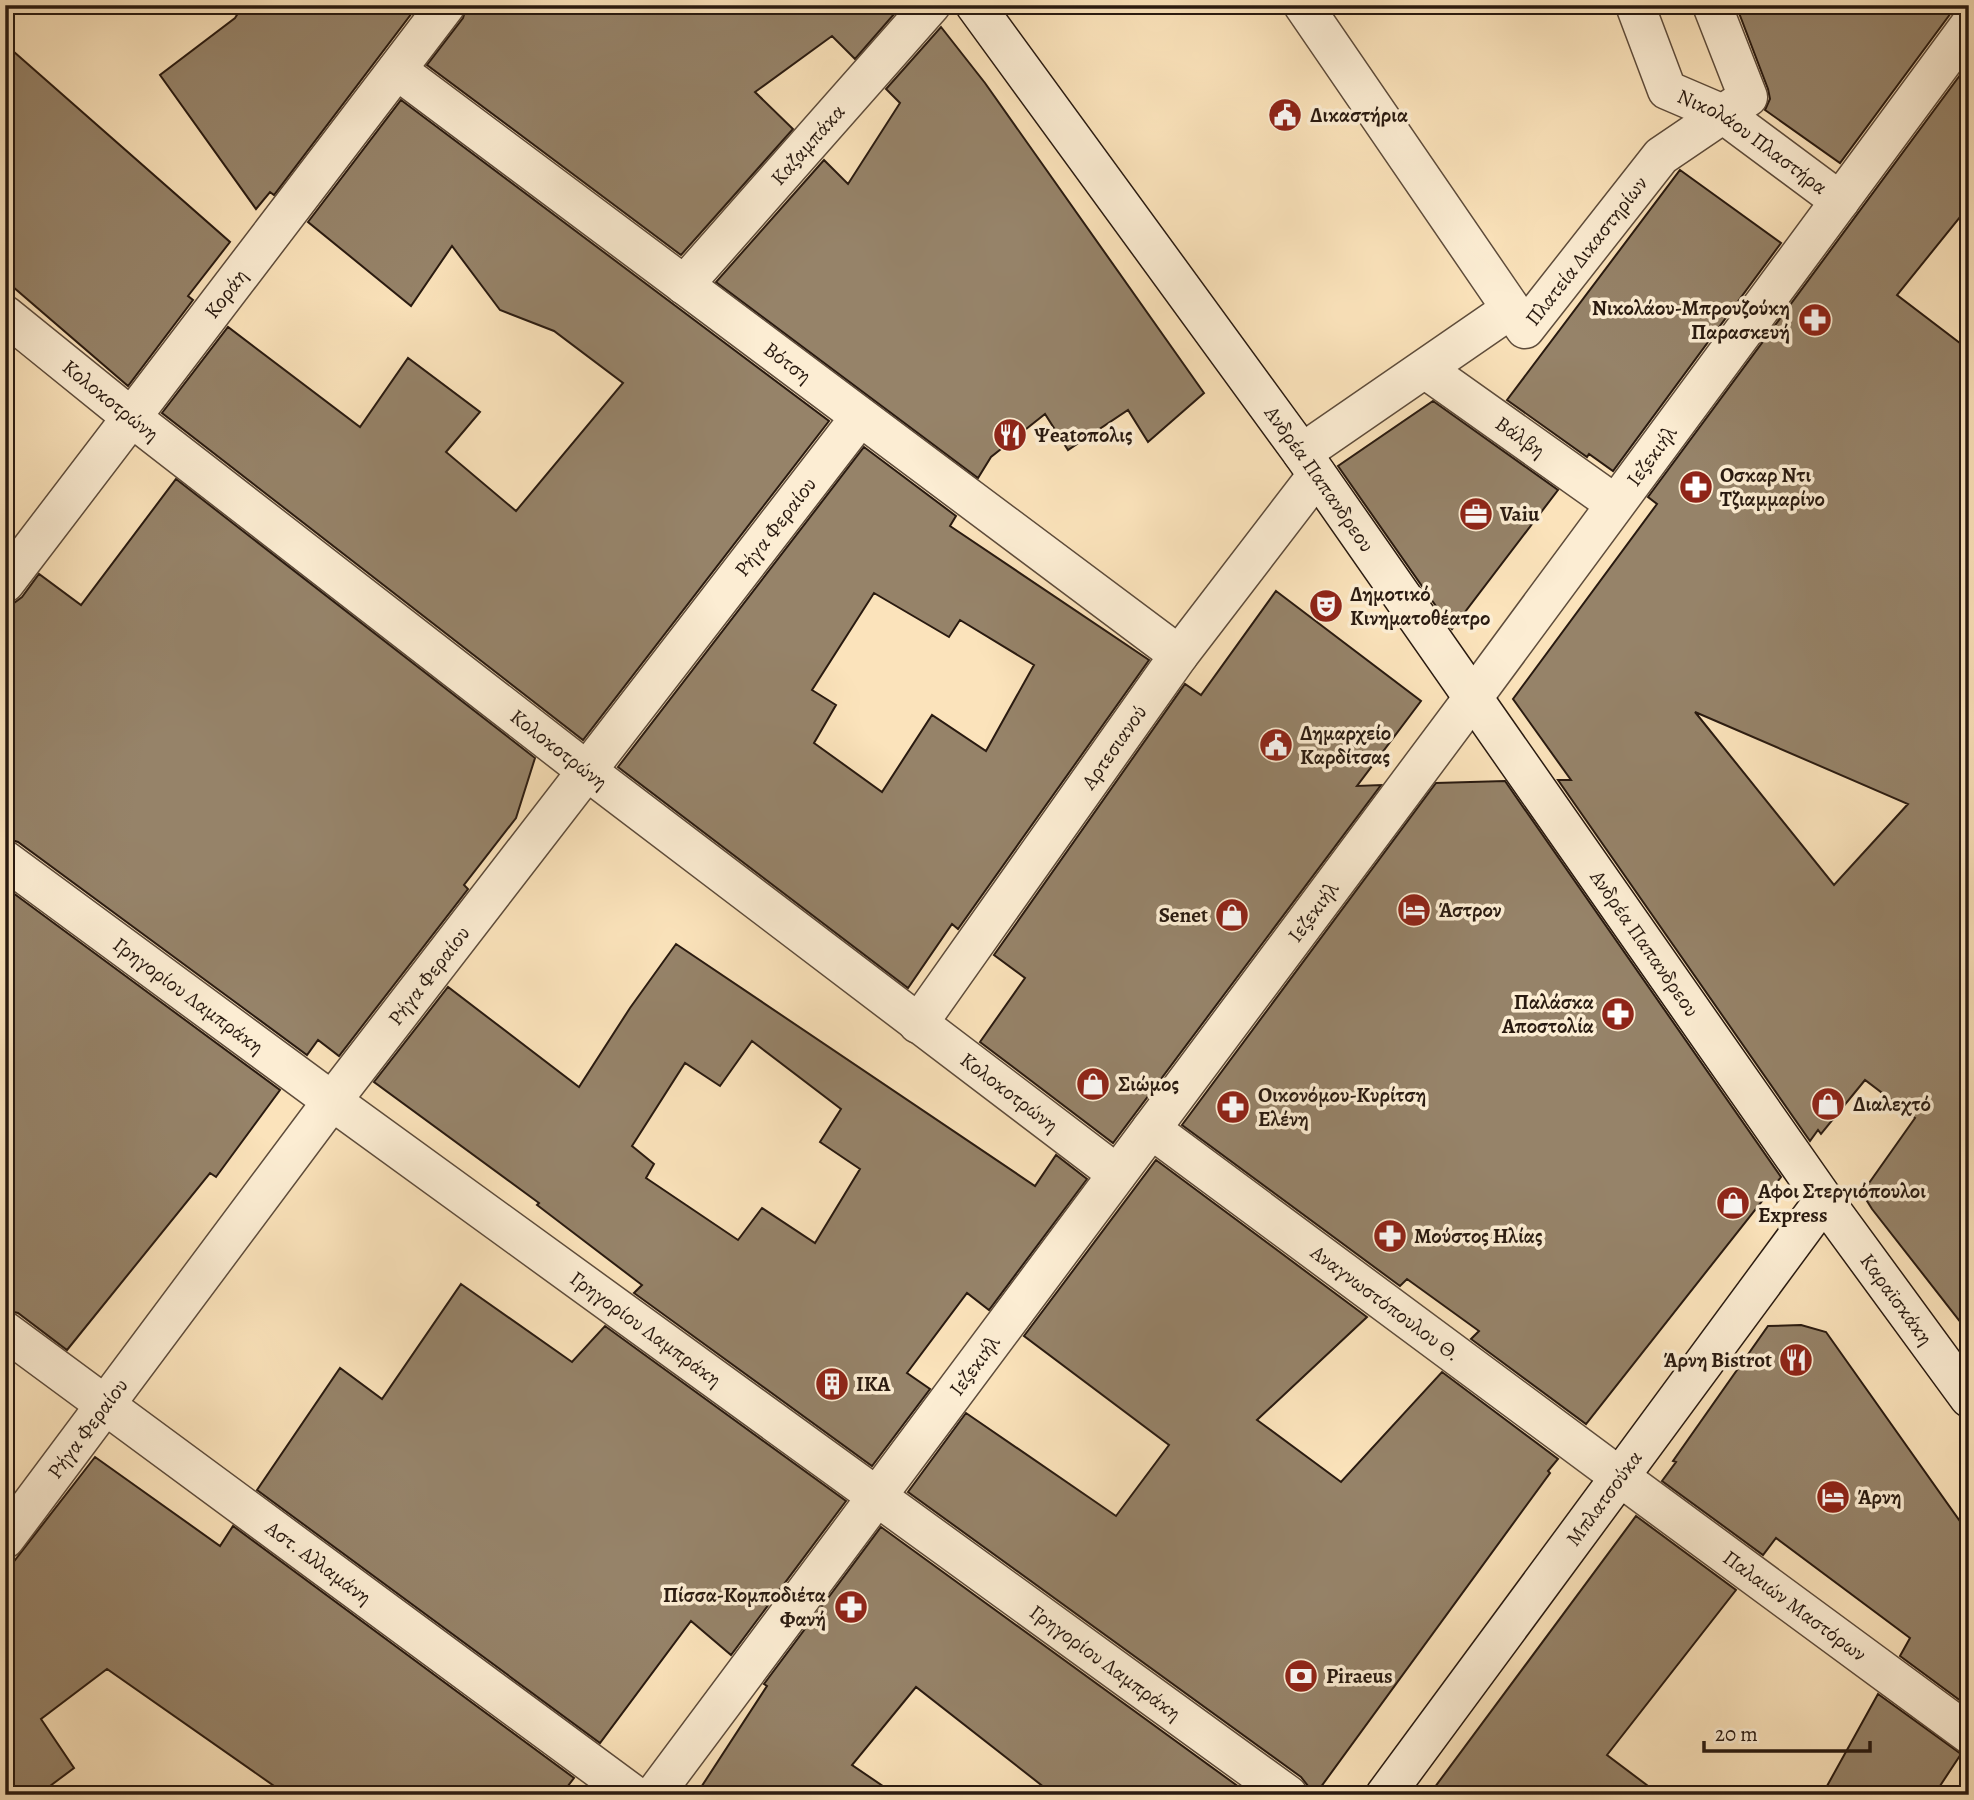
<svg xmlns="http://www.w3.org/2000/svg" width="1974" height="1800" font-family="Alegreya,serif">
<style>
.building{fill:#968369;stroke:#291a10;stroke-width:2;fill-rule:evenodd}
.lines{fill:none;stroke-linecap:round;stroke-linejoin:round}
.pedestrian-casing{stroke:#5e4c3b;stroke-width:41}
.minor-casing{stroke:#5e4c3b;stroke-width:41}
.tertiary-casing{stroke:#5e4c3b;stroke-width:41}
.secondary-casing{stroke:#291a10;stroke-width:41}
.pedestrian{stroke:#fcedd3;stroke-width:38}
.minor{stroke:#fcedd3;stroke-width:38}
.tertiary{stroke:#fcedd3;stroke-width:38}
.secondary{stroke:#fcedd3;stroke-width:38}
.labels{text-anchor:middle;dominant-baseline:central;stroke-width:7;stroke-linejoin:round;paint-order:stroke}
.poi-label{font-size:21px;font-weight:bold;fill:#291a10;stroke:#fcedd3;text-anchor:start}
.street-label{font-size:21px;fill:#291a10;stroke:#fcedd3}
</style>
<rect width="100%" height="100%" fill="#fbe3bb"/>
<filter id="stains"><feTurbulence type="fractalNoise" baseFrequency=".00286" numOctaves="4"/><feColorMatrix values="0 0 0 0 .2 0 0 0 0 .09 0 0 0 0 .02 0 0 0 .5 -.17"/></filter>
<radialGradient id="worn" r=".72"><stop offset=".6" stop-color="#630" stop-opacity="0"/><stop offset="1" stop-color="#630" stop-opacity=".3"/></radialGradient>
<!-- building -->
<path class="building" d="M 243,5 L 418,5 L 274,195 L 270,192 L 256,209 L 160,75 L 235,18 Z
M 467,5 L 902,5 L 855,59 L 832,36 L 755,92 L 793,129 L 681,255 L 427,65 L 463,18 Z
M 1736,5 L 1964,5 L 1951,13 L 1840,163 L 1765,110 L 1770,99 L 1768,89 Z
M 941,27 L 985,83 L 1204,393 L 1148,442 L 1128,410 L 1068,450 L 1045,414 L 991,457 L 978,478 L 716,282 L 824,160 L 848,184 L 900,103 L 886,89 Z
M 5,44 L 230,242 L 188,296 L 193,300 L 128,386 L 5,280 Z
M 1969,63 L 1969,206 L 1897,295 L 1969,350 L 1969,1333 L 1872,1209 L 1862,1193 L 1915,1118 L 1865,1080 L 1821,1134 L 1818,1130 L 1810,1141 L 1558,780 L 1571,780 L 1513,699 L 1657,504 L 1648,497 ZM 1695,712 L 1908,804 L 1834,885 Z
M 401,100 L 829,421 L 583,740 L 162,413 L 228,327 L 360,427 L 408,358 L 480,412 L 446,452 L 516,511 L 623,383 L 554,331 L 500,310 L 452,246 L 411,306 L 308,222 Z
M 1680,170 L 1781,243 L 1613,471 L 1589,454 L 1587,457 L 1507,400 Z
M 1433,401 L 1558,490 L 1452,629 L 1338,466 Z
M 864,447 L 956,516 L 950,526 L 1149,660 L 958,929 L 952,924 L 908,988 L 618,767 ZM 874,593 L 949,637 L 960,620 L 1034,665 L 986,751 L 932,715 L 882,792 L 814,743 L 836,705 L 812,690 Z
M 176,479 L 535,758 L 516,818 L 464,885 L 468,889 L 339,1056 L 318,1040 L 307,1055 L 18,842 L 5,838 L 5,604 L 14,603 L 22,597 L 39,574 L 81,605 Z
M 1276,591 L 1421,701 L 1357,786 L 1381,785 L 1113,1143 L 980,1042 L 1025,978 L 994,955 L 1185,684 L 1201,695 Z
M 1505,781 L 1781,1177 L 1586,1424 L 1471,1339 L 1479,1331 L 1407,1279 L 1400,1286 L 1182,1125 L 1436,783 Z
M 5,887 L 280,1090 L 216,1177 L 210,1173 L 67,1350 L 18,1313 L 5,1310 Z
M 676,944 L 1035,1186 L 1056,1155 L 1087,1179 L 989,1310 L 967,1293 L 907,1373 L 930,1389 L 872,1466 L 634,1293 L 642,1285 L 537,1205 L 539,1203 L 374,1082 L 448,987 L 579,1087 L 630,1008 ZM 752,1041 L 841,1109 L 820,1142 L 860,1169 L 815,1243 L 762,1208 L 738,1240 L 646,1178 L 654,1164 L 632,1146 L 685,1063 L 720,1086 Z
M 1156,1160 L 1367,1317 L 1257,1420 L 1341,1482 L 1442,1372 L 1558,1459 L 1548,1471 L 1550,1473 L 1315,1795 L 1309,1795 L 1308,1786 L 1301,1777 L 908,1492 L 966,1413 L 1116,1516 L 1169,1445 L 1024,1336 Z
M 461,1284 L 572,1362 L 605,1326 L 846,1501 L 731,1655 L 691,1621 L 600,1743 L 257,1490 L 340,1368 L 382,1399 Z
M 1801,1325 L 1826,1332 L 1969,1534 L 1969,1707 L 1900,1656 L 1910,1638 L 1776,1538 L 1763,1555 L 1662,1481 L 1676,1462 L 1673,1461 L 1768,1326 Z
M 95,1457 L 220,1546 L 233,1526 L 574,1778 L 561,1795 L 287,1795 L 107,1669 L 41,1719 L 74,1768 L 38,1795 L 5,1795 L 5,1573 Z
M 1636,1516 L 1736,1590 L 1607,1755 L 1660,1795 L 1429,1795 Z
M 881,1527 L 1250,1795 L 1054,1795 L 916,1687 L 852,1765 L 896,1795 L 696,1795 L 767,1686 L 764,1684 Z
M 1878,1694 L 1961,1754 L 1934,1795 L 1822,1795 Z"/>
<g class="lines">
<!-- pedestrian casing -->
<g class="pedestrian-casing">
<g id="pedestrian">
<path id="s1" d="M 1303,5 L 1525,329 L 1661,156 L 1748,97 L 1712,5"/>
<path id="s2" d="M 1635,5 L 1667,90 L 1723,114 L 1840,201"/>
<path id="s3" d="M 1425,369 L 1615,504"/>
<path d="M 1302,453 L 1511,309"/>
<path d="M 1179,655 L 1317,475"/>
<path id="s4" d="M 1620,1477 L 1969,1734"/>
</g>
</g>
<!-- minor casing -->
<g class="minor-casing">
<g id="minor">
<path id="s5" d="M 397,70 L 1179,655 L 918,1024"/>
<path id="s6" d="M 684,285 L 931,5"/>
<path id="s7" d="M 5,315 L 131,417 L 587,771 L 1117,1174"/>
<path id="s8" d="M 5,583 L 446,5"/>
<path id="s9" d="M 5,860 L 332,1101 L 1288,1795"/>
<path id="s10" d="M 1151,1129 L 1620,1477"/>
<path id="s11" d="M 5,1539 L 332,1101 L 860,417"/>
<path id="s12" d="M 654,1795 L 1472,699 L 1969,26"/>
</g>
</g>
<!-- tertiary casing -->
<g class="tertiary-casing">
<g id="tertiary">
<path id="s13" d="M 5,1331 L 634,1795"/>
</g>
</g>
<!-- secondary casing -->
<g class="secondary-casing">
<g id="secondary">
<path id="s14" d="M 975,5 L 1302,453 L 1824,1200 L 1969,1398"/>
<path id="s15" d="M 1385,1795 L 1824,1200"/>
</g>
</g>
<!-- pedestrian -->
<use href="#pedestrian" class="pedestrian"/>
<!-- minor -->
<use href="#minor" class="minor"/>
<!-- tertiary -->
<use href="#tertiary" class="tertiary"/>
<!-- secondary -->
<use href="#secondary" class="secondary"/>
</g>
<!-- icons -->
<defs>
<g id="civic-disc" transform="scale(1.75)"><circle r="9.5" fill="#8f2418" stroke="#fcedd3"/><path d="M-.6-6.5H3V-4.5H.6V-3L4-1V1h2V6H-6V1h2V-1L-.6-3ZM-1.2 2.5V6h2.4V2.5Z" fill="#fff"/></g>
<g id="pharmacy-disc" transform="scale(1.75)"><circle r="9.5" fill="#8f2418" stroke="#fcedd3"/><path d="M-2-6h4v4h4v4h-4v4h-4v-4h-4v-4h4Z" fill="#fff"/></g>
<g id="restaurant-disc" transform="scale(1.75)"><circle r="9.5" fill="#8f2418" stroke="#fcedd3"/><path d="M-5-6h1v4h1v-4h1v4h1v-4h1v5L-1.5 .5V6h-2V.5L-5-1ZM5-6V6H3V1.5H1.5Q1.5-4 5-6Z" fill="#fff"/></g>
<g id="office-disc" transform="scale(1.75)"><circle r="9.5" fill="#8f2418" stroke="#fcedd3"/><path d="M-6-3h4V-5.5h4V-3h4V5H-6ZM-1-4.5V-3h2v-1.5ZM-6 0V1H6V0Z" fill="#fff"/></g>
<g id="theatre-disc" transform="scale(1.75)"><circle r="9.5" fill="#8f2418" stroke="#fcedd3"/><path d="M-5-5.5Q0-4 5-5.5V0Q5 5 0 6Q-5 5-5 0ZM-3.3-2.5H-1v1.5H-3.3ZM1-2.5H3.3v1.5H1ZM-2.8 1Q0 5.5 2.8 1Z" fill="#fff"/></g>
<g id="hotel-disc" transform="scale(1.75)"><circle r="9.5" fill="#8f2418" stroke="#fcedd3"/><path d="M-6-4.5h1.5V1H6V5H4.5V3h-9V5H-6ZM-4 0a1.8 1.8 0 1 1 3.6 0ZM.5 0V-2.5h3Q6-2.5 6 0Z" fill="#fff"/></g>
<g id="shop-disc" transform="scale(1.75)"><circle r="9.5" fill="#8f2418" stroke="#fcedd3"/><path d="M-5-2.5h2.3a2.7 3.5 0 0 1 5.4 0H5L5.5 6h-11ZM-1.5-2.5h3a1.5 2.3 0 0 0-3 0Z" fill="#fff"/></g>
<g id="building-disc" transform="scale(1.75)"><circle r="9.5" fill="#8f2418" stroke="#fcedd3"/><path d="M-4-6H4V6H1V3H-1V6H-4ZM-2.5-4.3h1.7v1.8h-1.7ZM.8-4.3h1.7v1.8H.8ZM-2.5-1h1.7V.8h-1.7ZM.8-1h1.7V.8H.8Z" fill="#fff"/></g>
<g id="bank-disc" transform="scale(1.75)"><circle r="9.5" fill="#8f2418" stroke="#fcedd3"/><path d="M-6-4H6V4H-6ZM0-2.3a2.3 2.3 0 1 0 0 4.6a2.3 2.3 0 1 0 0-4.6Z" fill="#fff"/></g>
</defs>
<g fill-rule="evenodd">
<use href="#civic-disc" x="1285" y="115"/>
<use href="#pharmacy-disc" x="1815" y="320"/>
<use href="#restaurant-disc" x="1010" y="435"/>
<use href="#pharmacy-disc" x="1696" y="487"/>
<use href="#office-disc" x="1476" y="514"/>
<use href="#theatre-disc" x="1326" y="606"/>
<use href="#civic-disc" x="1276" y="745"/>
<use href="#hotel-disc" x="1414" y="910"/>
<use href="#shop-disc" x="1232" y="915"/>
<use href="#pharmacy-disc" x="1618" y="1014"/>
<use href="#shop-disc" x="1093" y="1084"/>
<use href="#shop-disc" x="1828" y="1104"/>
<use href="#pharmacy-disc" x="1233" y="1107"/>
<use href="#shop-disc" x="1733" y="1203"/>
<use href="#pharmacy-disc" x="1390" y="1236"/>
<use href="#restaurant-disc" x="1796" y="1360"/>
<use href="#building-disc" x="832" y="1384"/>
<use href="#hotel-disc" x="1833" y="1497"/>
<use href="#pharmacy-disc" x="851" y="1607"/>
<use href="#bank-disc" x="1301" y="1676"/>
</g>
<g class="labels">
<!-- poi labels -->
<g class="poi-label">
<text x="1310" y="115">Δικαστήρια</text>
<text x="1790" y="308" text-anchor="end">Νικολάου-Μπρουζούκη<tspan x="1790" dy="24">Παρασκευή</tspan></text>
<text x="1034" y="435">Ψeatοπολις</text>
<text x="1720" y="475">Οσκαρ Ντι<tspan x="1720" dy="24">Τζιαμμαρίνο</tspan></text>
<text x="1500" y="514">Vaiu</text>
<text x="1350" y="594">Δημοτικό<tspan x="1350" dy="24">Κινηματοθέατρο</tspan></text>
<text x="1300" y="733">Δημαρχείο<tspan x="1300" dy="24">Καρδίτσας</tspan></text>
<text x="1438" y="910">Άστρον</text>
<text x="1208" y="915" text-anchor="end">Senet</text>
<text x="1594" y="1002" text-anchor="end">Παλάσκα<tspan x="1594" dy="24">Αποστολία</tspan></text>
<text x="1118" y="1084">Σιώμος</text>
<text x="1258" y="1095">Οικονόμου-Κυρίτση<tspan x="1258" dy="24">Ελένη</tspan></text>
<text x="1853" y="1104">Διαλεχτό</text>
<text x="1758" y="1191">Αφοι Στεργιόπουλοι<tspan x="1758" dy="24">Express</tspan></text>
<text x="1414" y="1236">Μούστος Ηλίας</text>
<text x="1772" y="1360" text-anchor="end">Άρνη Bistrot</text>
<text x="856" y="1384">ΙΚΑ</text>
<text x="1857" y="1497">Άρνη</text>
<text x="826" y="1595" text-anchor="end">Πίσσα-Κομποδιέτα<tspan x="826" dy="24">Φανή</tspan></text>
<text x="1326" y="1676">Piraeus</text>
</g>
<!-- street labels -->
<g class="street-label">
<text stroke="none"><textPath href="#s2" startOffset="191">Νικολάου Πλαστήρα</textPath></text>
<text stroke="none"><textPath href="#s6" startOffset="187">Καζαμπάκα</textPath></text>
<text stroke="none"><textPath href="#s1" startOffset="492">Πλατεία Δικαστηρίων</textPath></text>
<text stroke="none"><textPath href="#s8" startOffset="364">Κοράη</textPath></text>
<text stroke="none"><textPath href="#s5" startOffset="488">Βότση</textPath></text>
<text stroke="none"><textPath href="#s7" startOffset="136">Κολοκοτρώνη</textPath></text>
<text stroke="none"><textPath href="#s3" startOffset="117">Βάλβη</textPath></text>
<text stroke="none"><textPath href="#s12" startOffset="1670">Ιεζεκιήλ</textPath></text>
<text stroke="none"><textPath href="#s14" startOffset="586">Ανδρέα Παπανδρεου</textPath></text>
<text stroke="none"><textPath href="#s11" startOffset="1272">Ρήγα Φεραίου</textPath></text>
<text transform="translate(1114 747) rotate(-55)">Αρτεσιανού</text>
<text stroke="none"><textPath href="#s7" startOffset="704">Κολοκοτρώνη</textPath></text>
<text stroke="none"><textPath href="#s12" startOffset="1102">Ιεζεκιήλ</textPath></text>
<text stroke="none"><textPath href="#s14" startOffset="1153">Ανδρέα Παπανδρεου</textPath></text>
<text stroke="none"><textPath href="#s11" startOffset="705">Ρήγα Φεραίου</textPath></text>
<text stroke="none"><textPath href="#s9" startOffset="228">Γρηγορίου Λαμπράκη</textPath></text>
<text stroke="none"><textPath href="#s7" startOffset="1270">Κολοκοτρώνη</textPath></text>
<text stroke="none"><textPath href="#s14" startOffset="1589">Καραϊσκάκη</textPath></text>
<text stroke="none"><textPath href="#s10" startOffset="292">Αναγνωστόπουλου Θ.</textPath></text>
<text stroke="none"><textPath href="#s9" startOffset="794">Γρηγορίου Λαμπράκη</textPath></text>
<text stroke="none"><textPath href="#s12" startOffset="536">Ιεζεκιήλ</textPath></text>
<text stroke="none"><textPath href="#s11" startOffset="138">Ρήγα Φεραίου</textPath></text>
<text stroke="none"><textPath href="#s15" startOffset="369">Μπλατσούκα</textPath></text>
<text stroke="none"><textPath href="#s13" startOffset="390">Αστ. Αλλαμάνη</textPath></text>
<text stroke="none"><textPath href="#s4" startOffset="217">Παλαιών Μαστόρων</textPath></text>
<text stroke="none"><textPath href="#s9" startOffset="1362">Γρηγορίου Λαμπράκη</textPath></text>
</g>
</g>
<!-- margin -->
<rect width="1974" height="1800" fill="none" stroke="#fbe3bb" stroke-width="28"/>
<rect x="7" y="7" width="1960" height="1786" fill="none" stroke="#291a10" stroke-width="3.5"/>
<rect x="14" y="14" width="1946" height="1772" fill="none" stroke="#291a10" stroke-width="2"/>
<!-- scale -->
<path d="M1704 1741v10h166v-10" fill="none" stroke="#291a10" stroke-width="3.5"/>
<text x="1715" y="1741" font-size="21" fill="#291a10" stroke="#fcedd3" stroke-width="5" paint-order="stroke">20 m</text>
<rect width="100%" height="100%" filter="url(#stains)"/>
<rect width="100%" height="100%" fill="url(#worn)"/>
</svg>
